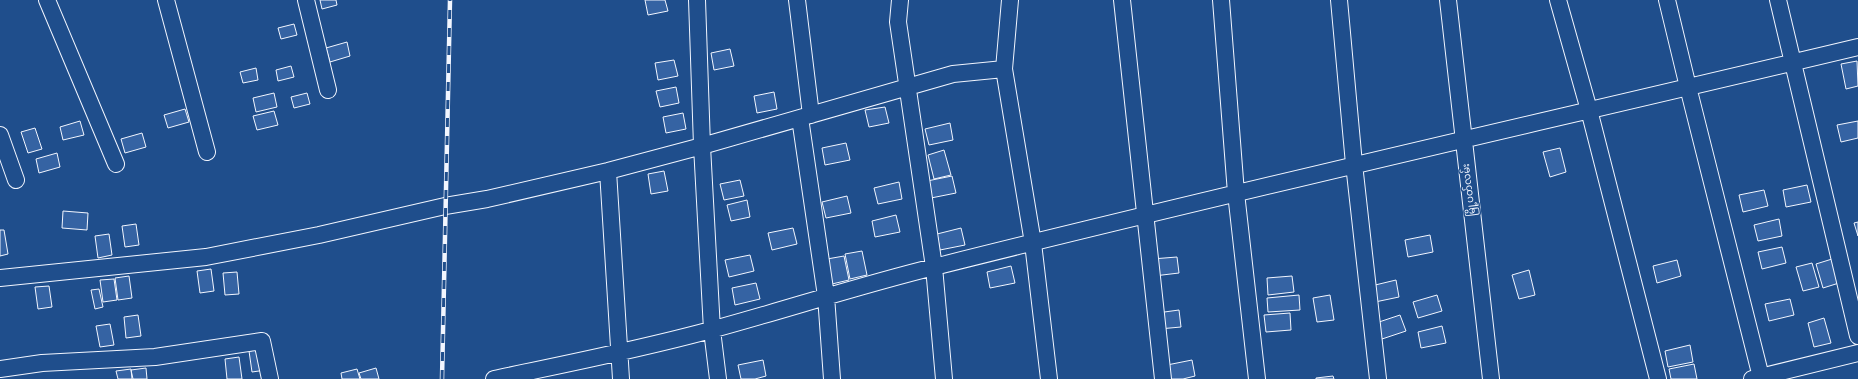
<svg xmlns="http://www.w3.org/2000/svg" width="1858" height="379" font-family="'Fira Sans','Noto Sans Myanmar',sans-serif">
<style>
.building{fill:#3563a3;stroke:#f2f6ff}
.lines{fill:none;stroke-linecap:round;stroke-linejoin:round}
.minor-casing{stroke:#f2f6ff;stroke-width:18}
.minor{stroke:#1f4e8c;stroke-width:16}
.rail-casing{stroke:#f2f6ff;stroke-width:4.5}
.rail{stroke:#1f4e8c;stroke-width:3;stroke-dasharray:9;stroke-linecap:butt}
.labels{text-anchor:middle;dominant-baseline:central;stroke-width:3;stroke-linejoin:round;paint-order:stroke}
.street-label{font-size:10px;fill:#f2f6ff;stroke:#1f4e8c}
</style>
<rect width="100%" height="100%" fill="#1f4e8c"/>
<!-- building -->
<path class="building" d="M 320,0 L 336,0 L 337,5 L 322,9 Z
M 645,0 L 665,0 L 668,11 L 648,15 Z
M 294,24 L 297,35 L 281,39 L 278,28 Z
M 347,42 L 350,56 L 330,62 L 326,48 Z
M 730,49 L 734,66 L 714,70 L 711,53 Z
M 674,60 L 678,76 L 658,80 L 655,63 Z
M 1857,61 L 1858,86 L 1846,89 L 1841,64 Z
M 291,66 L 294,77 L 278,81 L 276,70 Z
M 256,68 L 258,80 L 243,83 L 240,72 Z
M 676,87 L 679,103 L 660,107 L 656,91 Z
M 774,92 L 777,109 L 757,113 L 754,96 Z
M 274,93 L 277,107 L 256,112 L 253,98 Z
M 307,93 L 310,104 L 294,108 L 291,97 Z
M 885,107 L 889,123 L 869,127 L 865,110 Z
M 185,109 L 189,122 L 168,128 L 164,115 Z
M 274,111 L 278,125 L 257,130 L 253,116 Z
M 683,113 L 686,129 L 666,133 L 663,117 Z
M 80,121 L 84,135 L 63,140 L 60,127 Z
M 1858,121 L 1858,138 L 1841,142 L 1837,125 Z
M 950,123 L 953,140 L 929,145 L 925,129 Z
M 35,128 L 42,149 L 28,153 L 21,132 Z
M 142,133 L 146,147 L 125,153 L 121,139 Z
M 846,143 L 850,160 L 825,165 L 822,148 Z
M 1560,148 L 1566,172 L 1550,177 L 1543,152 Z
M 944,150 L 951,175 L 934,179 L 928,155 Z
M 57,153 L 60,167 L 39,173 L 36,159 Z
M 664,171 L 668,191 L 651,194 L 648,174 Z
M 952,176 L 956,193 L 931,198 L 927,181 Z
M 740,180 L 744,196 L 724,200 L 720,184 Z
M 899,182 L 902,199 L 878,204 L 874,188 Z
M 1807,185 L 1811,202 L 1786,207 L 1783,190 Z
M 1764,190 L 1768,206 L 1743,212 L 1739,195 Z
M 847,196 L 851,213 L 826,218 L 822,202 Z
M 747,200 L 750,217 L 731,221 L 727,205 Z
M 63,211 L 88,213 L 87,230 L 62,228 Z
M 896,215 L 900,232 L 875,237 L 872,221 Z
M 1779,219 L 1782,236 L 1758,241 L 1754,225 Z
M 1858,222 L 1858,236 L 1854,223 Z
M 136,224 L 139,245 L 125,247 L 122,226 Z
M 793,228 L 797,244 L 772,250 L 768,233 Z
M 961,228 L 965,245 L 940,250 L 937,234 Z
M 0,230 L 4,230 L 8,254 L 0,256 Z
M 109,234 L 112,255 L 98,258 L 95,236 Z
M 1430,235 L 1433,252 L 1408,257 L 1405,240 Z
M 1782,247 L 1786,263 L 1762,269 L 1758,252 Z
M 862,251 L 867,275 L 850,279 L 845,254 Z
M 750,255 L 754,271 L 729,277 L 725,260 Z
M 844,256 L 849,280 L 832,284 L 827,259 Z
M 1177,257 L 1179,273 L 1154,276 L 1152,259 Z
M 1832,259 L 1839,283 L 1823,288 L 1816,264 Z
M 1677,260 L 1681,276 L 1657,283 L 1653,266 Z
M 1812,263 L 1819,287 L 1803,291 L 1796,267 Z
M 1011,266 L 1015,283 L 990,288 L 987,272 Z
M 211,269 L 214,291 L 200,293 L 197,271 Z
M 1529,270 L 1535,295 L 1519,299 L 1512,275 Z
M 237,272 L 239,294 L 225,295 L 223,273 Z
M 129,276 L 132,298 L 118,300 L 115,278 Z
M 1292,276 L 1294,292 L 1268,295 L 1267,278 Z
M 114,279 L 117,300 L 103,302 L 100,280 Z
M 1396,280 L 1399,297 L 1375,302 L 1371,286 Z
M 756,283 L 760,299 L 735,305 L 732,288 Z
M 49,286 L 52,307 L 38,309 L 35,287 Z
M 99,289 L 103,307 L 95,309 L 91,290 Z
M 1299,295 L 1300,310 L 1268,312 L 1267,298 Z
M 1330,295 L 1334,320 L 1317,322 L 1313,298 Z
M 1437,295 L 1442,311 L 1418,318 L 1413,302 Z
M 1790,299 L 1794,315 L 1769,321 L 1765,304 Z
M 1179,310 L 1181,327 L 1159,329 L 1157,313 Z
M 1290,313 L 1291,330 L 1266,332 L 1264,315 Z
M 138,315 L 141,336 L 126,338 L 124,317 Z
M 1400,315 L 1406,331 L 1382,339 L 1376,323 Z
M 1824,318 L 1831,343 L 1814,347 L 1808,323 Z
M 110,324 L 114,345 L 100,347 L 96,326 Z
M 1442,326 L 1446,343 L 1421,348 L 1418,332 Z
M 1690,345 L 1693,362 L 1668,367 L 1665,351 Z
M 263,349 L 266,370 L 252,372 L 249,351 Z
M 239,357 L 242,379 L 227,379 L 225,359 Z
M 763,360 L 766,376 L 755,379 L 741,379 L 738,365 Z
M 1192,360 L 1195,376 L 1183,379 L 1170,379 L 1167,365 Z
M 1694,364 L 1697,379 L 1671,379 L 1669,369 Z
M 146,368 L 147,379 L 133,379 L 131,370 Z
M 376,368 L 379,379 L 361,379 L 359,373 Z
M 131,369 L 132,379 L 118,379 L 116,371 Z
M 357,369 L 360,379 L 342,379 L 341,373 Z
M 1333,376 L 1334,379 L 1316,379 L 1316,378 Z"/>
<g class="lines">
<!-- minor casing -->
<g class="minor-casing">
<path id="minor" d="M 47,0 L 116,164
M 166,0 L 207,152
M 306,0 L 328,90
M 697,0 L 702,146 L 712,330 L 718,379
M 797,0 L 811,115
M 900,0 L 898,22 L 934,267 L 944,379
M 1010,0 L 1004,69 L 1033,243 L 1049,379
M 1122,0 L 1163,379
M 1221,0 L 1236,193 L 1257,379
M 1339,0 L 1354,164 L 1378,379
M 1448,0 L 1491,379
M 1558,0 L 1589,110 L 1658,379
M 1667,0 L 1688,87 L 1761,377
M 1778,0 L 1858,336
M 800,118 L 826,296 L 832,379
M 0,135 L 16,180
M 608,171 L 621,379
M 0,278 L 206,257 L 319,235 L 445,206 L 487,199 L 608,171 L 702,146 L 953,74 L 1004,69
M 0,369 L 42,363 L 155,357 L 262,341 L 270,379
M 494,379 C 565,364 637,350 707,331 C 785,310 860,285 938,266 C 1244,189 1551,120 1858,47
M 1752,379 L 1858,353"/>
</g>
<!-- minor -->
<use href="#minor" class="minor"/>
<!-- rail casing -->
<g class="rail-casing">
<path id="rail" d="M 442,379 L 450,0"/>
</g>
<!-- rail -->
<use href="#rail" class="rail"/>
</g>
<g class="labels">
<!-- street labels -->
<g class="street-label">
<text transform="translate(1469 190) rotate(-97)">မြို့ပတ်လမ်း</text>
</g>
</g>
</svg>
